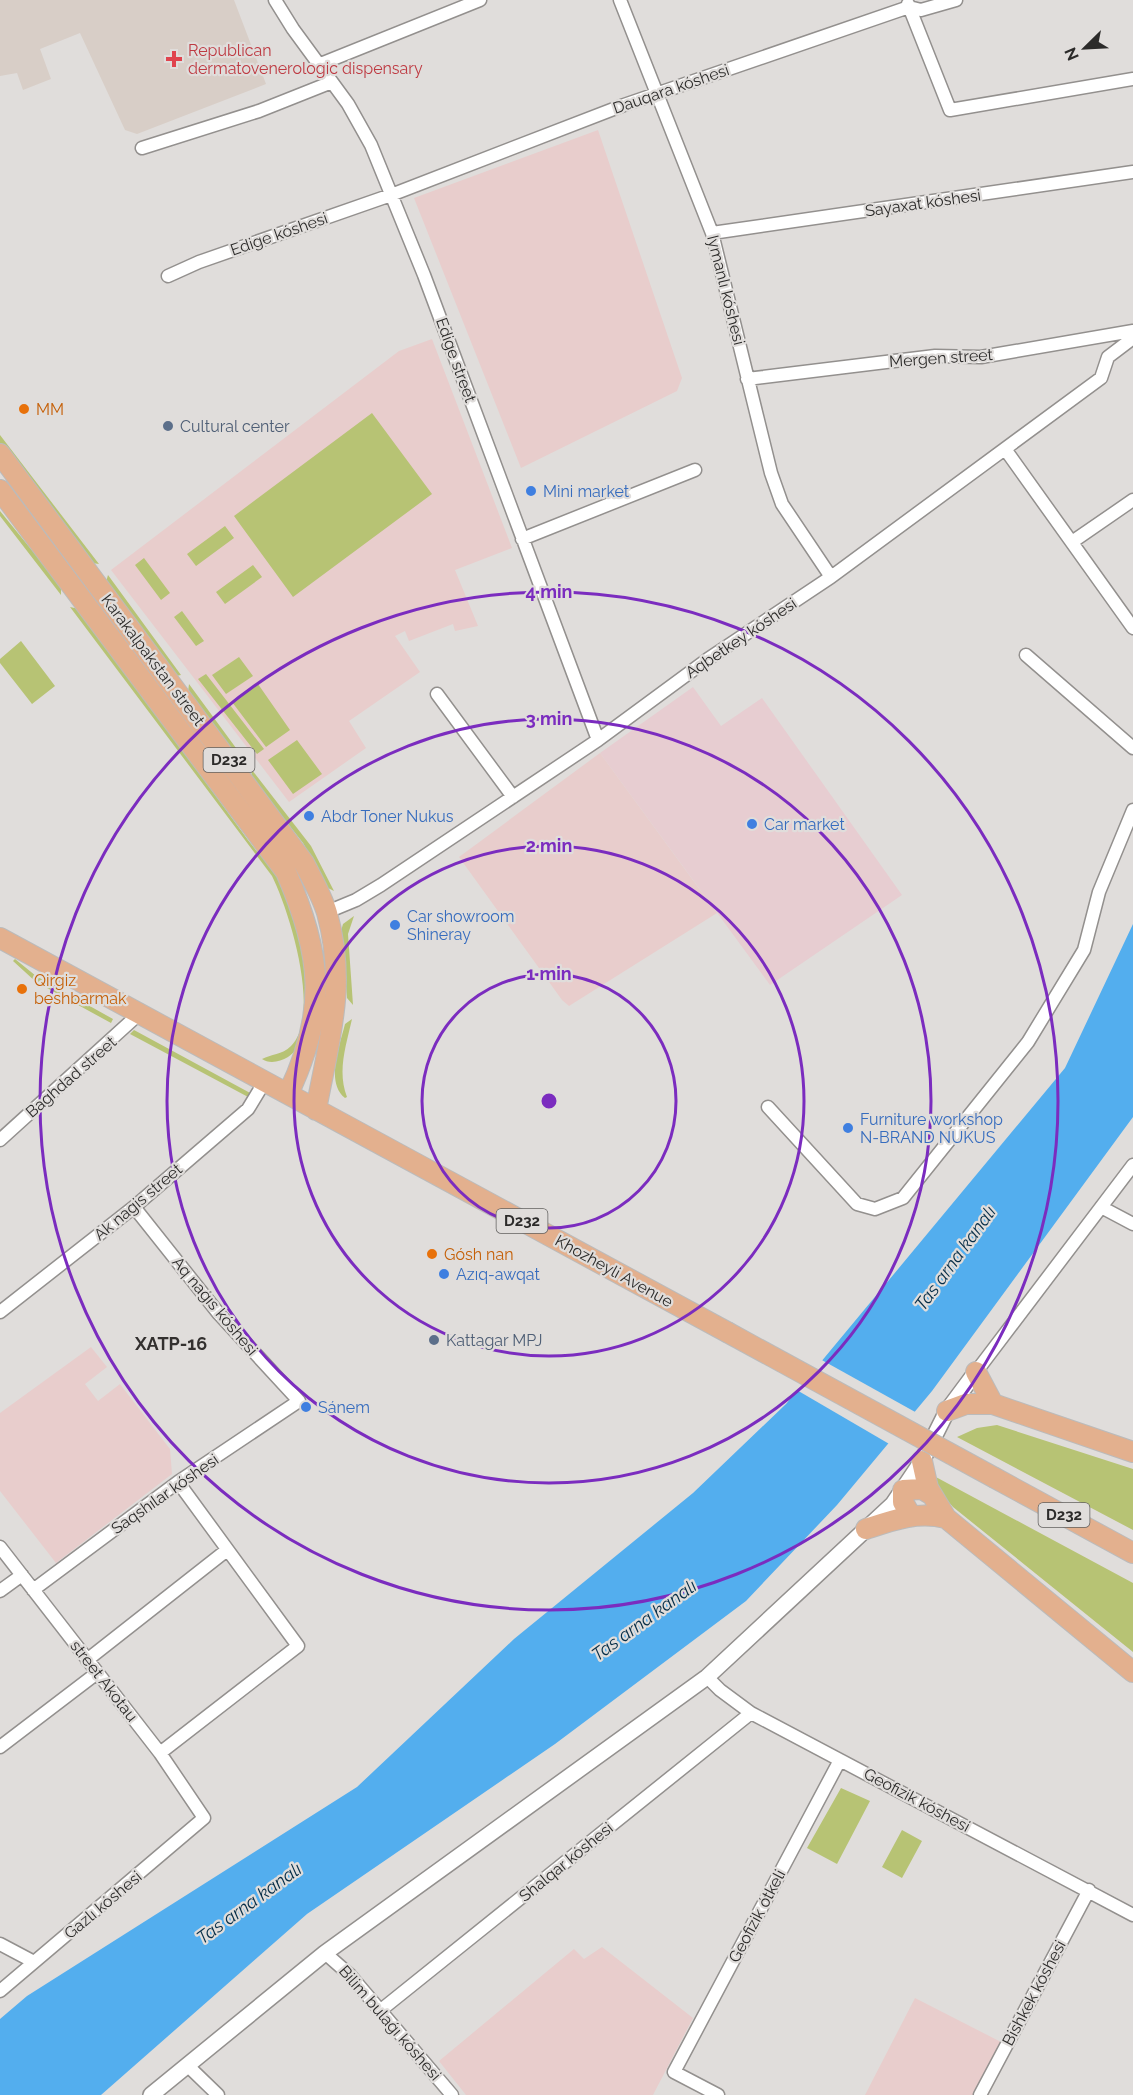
<svg xmlns="http://www.w3.org/2000/svg" width="1133" height="2095" font-family="Raleway,sans-serif">
<style>
.commercial{fill:#e7cdd1}
.built{fill:#d8cec7}
.education{fill:#e8cdcc}
.green{fill:#b7c374}
.water{fill:#53aeee}
.pier{fill:#e0dddb}
.lines{fill:none;stroke-linecap:round;stroke-linejoin:round}
.minor-casing{stroke:#93908e;stroke-width:15}
.tertiary-casing{stroke:#93908e;stroke-width:18}
.primary-casing{stroke:#bbb;stroke-width:22}
.minor{stroke:#fff;stroke-width:12}
.tertiary{stroke:#fff;stroke-width:15}
.primary{stroke:#e3b08e;stroke-width:20}
.primary-bridge-casing{stroke:#bbb;stroke-width:22;stroke-linecap:butt}
.primary-bridge{stroke:#e3b08e;stroke-width:20}
.ring{fill:none;stroke:#7b2cbf;stroke-width:3}
.health-dot{fill:#e0444e;stroke:#e0dddb;stroke-width:2}
.food-dot{fill:#e8710a;stroke:#e0dddb;stroke-width:2}
.service-dot{fill:#5c6f8a;stroke:#e0dddb;stroke-width:2}
.shop-dot{fill:#3f7fe0;stroke:#e0dddb;stroke-width:2}
.labels{text-anchor:middle;dominant-baseline:central;stroke-width:4.5;stroke-linejoin:round;paint-order:stroke}
.shield{fill:#e0dddb;stroke:#62605f;stroke-width:1.5}
.shield-label{font-size:15px;font-weight:bold;fill:#2c2b2a}
.health-label{font-size:16px;fill:#be3a42;stroke:#e0dddb;text-anchor:start}
.street-label{font-size:16px;fill:#2c2b2a;stroke:#e0dddb}
.food-label{font-size:16px;fill:#c56008;stroke:#e0dddb;text-anchor:start}
.service-label{font-size:16px;fill:#4e5e75;stroke:#e0dddb;text-anchor:start}
.shop-label{font-size:16px;fill:#366cbe;stroke:#e0dddb;text-anchor:start}
.water-label{font-size:18px;font-style:italic;fill:#052d47;stroke:#e0dddb}
.neighbourhood-label{font-size:18px;font-weight:bold;fill:#33302f;stroke:#e0dddb}
.centre{fill:#7b2cbf;stroke:#e0dddb;stroke-width:3}
.ring-label{font-size:18px;text-anchor:middle;font-weight:bold;fill:#7b2cbf;stroke:#e0dddb;stroke-width:4.5;stroke-linejoin:round;paint-order:stroke}
</style>
<rect width="100%" height="100%" fill="#e0dddb"/>
<!-- commercial -->
<path class="commercial" d="M 693,687 L 721,726 L 762,698 L 902,895 L 770,985 L 600,753 Z"/>
<!-- built -->
<path class="built" d="M 0,0 L 234,0 L 266,84 L 137,134 L 125,130 L 80,33 L 40,49 L 51,79 L 23,90 L 17,73 L 0,76 Z"/>
<!-- education -->
<path class="education" d="M 598,130 L 682,378 L 677,391 L 521,468 L 414,198 Z
M 432,339 L 512,548 L 455,570 L 478,626 L 455,631 L 453,624 L 409,641 L 405,631 L 395,636 L 420,672 L 349,721 L 366,748 L 289,802 L 111,570 L 399,351 Z
M 600,753 L 717,913 L 569,1006 L 562,1000 L 459,857 Z
M 91,1347 L 107,1367 L 85,1384 L 98,1401 L 120,1384 L 170,1449 L 172,1474 L 56,1563 L 0,1491 L 0,1413 Z
M 602,1947 L 693,2018 L 653,2095 L 466,2095 L 439,2061 L 574,1949 L 584,1959 Z
M 915,1998 L 1001,2042 L 974,2095 L 865,2095 Z"/>
<!-- green -->
<path class="green" d="M 372,413 L 432,494 L 293,597 L 234,516 Z
M 0,435 L 99,564 L 92,563 L 0,443 Z
M 0,511 L 61,586 L 61,595 L 0,516 Z
M 225,526 L 234,538 L 196,566 L 187,554 Z
M 144,558 L 170,593 L 161,600 L 135,565 Z
M 253,565 L 262,577 L 225,604 L 216,592 Z
M 108,575 L 181,675 L 176,676 L 106,582 Z
M 70,607 L 79,609 L 248,840 L 259,854 L 263,854 C 295,902 311,958 304,1016 C 303,1032 302,1048 288,1057 C 280,1062 269,1064 262,1059 C 271,1054 282,1055 291,1046 C 322,1015 289,910 272,876 Z
M 182,611 L 204,641 L 196,646 L 174,617 Z
M 21,641 L 55,686 L 32,704 L 0,663 L 0,659 Z
M 239,657 L 253,676 L 226,694 L 212,675 Z
M 206,674 L 264,749 L 257,754 L 198,679 Z
M 189,684 L 247,763 L 241,763 L 188,692 Z
M 258,684 L 290,730 L 266,747 L 232,702 Z
M 297,740 L 322,774 L 293,794 L 268,760 Z
M 252,770 L 311,846 L 334,891 L 328,888 L 303,843 L 251,777 Z
M 354,916 L 348,934 L 353,1005 L 347,998 L 341,931 L 343,924 Z
M 15,959 L 36,976 L 113,1019 L 111,1023 L 36,982 L 13,961 Z
M 352,1019 C 346,1046 337,1071 347,1097 L 345,1098 C 325,1082 340,1045 345,1024 Z
M 134,1030 L 252,1094 L 250,1098 L 130,1034 Z
M 997,1425 L 1133,1469 L 1133,1530 L 957,1437 L 977,1428 Z
M 934,1476 L 1133,1583 L 1133,1652 L 953,1507 L 939,1491 Z
M 841,1788 L 870,1801 L 837,1864 L 807,1848 Z
M 902,1830 L 922,1841 L 902,1878 L 882,1867 Z"/>
<!-- water -->
<path class="water" d="M 1133,924 L 1133,1117 L 932,1391 L 837,1505 L 746,1601 L 555,1744 L 307,1914 L 101,2095 L 0,2095 L 0,2019 L 27,1996 L 357,1787 L 514,1639 L 693,1493 L 786,1404 L 1065,1068 Z"/>
<!-- pier -->
<path class="pier" d="M 820,1359 L 917,1413 L 891,1445 L 795,1389 Z"/>
<g class="lines">
<!-- minor casing -->
<g class="minor-casing">
<path id="minor" d="M 275,0 L 293,29 L 348,104 L 371,145 L 424,275 L 598,740
M 620,0 L 712,233 L 771,473 L 782,504 L 831,577
M 908,4 L 950,110 L 1133,79
M 318,65 L 480,0
M 142,148 L 259,111 L 332,82
M 712,233 L 1133,172
M 168,276 L 199,262 L 391,195 L 624,105 L 909,7 L 921,10 L 956,0
M 747,379 L 935,356 L 981,357 L 1133,331
M 1005,449 L 1133,628
M 522,539 L 695,470
M 1072,542 L 1133,500
M 1026,655 L 1133,748
M 437,694 L 513,797
M 327,912 L 356,900 L 381,885 L 598,740 L 708,659 L 831,577 L 1101,378 L 1108,357 L 1133,338
M 768,1107 L 857,1204 L 875,1209 L 903,1198 L 1028,1042 L 1084,950 L 1099,892 L 1133,810
M 0,1140 L 140,1013
M 1101,1207 L 1133,1224
M 0,1312 L 134,1207 L 248,1109 L 265,1081
M 976,1372 L 1133,1165
M 0,1547 L 160,1753 L 204,1818 L 0,1991
M 33,1590 L 178,1482 L 299,1401 L 219,1314 L 134,1207
M 0,1591 L 22,1575
M 87,1660 L 227,1550
M 707,1677 L 720,1690 L 751,1713 L 1133,1915
M 0,1747 L 97,1673
M 160,1753 L 298,1646 L 178,1482
M 0,1944 L 34,1962
M 325,1953 L 350,1975 L 452,2095
M 381,2010 L 751,1713
M 187,2065 L 218,2095
M 718,2095 L 674,2072 L 840,1760
M 980,2095 L 1089,1890"/>
</g>
<!-- tertiary casing -->
<g class="tertiary-casing">
<path id="tertiary" d="M 151,2095 L 325,1953 L 707,1677 L 893,1504 L 922,1461 L 947,1411 L 976,1372"/>
</g>
<!-- primary casing -->
<g class="primary-casing">
<path id="primary" d="M 0,454 L 304,863 C 312,879 322,896 327,913 C 347,986 329,1039 316,1110
M 0,490 L 286,872 C 322,954 328,1011 288,1094
M 0,938 L 727,1332
M 976,1372 L 993,1404
M 947,1411 L 966,1404 L 993,1404 L 1133,1452
M 922,1461 L 928,1488 L 946,1518 L 1133,1672
M 995,1478 L 1133,1553
M 911,1516 L 903,1502 L 903,1490 L 922,1489 L 932,1495
M 866,1529 C 893,1520 917,1511 946,1518"/>
</g>
<!-- minor -->
<use href="#minor" class="minor"/>
<!-- tertiary -->
<use href="#tertiary" class="tertiary"/>
<!-- primary -->
<use href="#primary" class="primary"/>
<!-- primary-bridge casing -->
<g class="primary-bridge-casing">
<path id="primary-bridge" d="M 727,1332 L 995,1478"/>
</g>
<!-- primary-bridge -->
<use href="#primary-bridge" class="primary-bridge"/>
</g>
<!-- distance rings -->
<g class="ring">
<circle cx="549" cy="1101" r="127"/>
<circle cx="549" cy="1101" r="255"/>
<circle cx="549" cy="1101" r="382"/>
<circle cx="549" cy="1101" r="509"/>
</g>
<!-- markers -->
<path class="health-dot" d="M171 50h6v6h6v6h-6v6h-6v-6h-6v-6h6z"/>
<g class="food-dot">
<circle cx="24" cy="409" r="6"/>
<circle cx="22" cy="989" r="6"/>
<circle cx="432" cy="1254" r="6"/>
</g>
<g class="service-dot">
<circle cx="168" cy="426" r="6"/>
<circle cx="434" cy="1340" r="6"/>
</g>
<g class="shop-dot">
<circle cx="531" cy="491" r="6"/>
<circle cx="309" cy="816" r="6"/>
<circle cx="752" cy="824" r="6"/>
<circle cx="395" cy="925" r="6"/>
<circle cx="848" cy="1128" r="6"/>
<circle cx="444" cy="1274" r="6"/>
<circle cx="306" cy="1407" r="6"/>
</g>
<g class="labels">
<!-- shield labels -->
<g class="shield">
<rect x="203.5" y="748" width="51" height="24" rx="4.5"/>
<rect x="496.5" y="1209" width="51" height="24" rx="4.5"/>
<rect x="1038.5" y="1503" width="51" height="24" rx="4.5"/>
</g>
<g class="shield-label">
<text x="229" y="760">D232</text>
<text x="522" y="1221">D232</text>
<text x="1064" y="1515">D232</text>
</g>
<!-- health labels -->
<g class="health-label">
<text x="188" y="50">Republican<tspan x="188" dy="18">dermatovenerologic dispensary</tspan></text>
</g>
<!-- street labels -->
<g class="street-label">
<text transform="translate(671 89) rotate(-19)">Dauqara kóshesi</text>
<text transform="translate(923 203) rotate(-8)">Sayaxat kóshesi</text>
<text transform="translate(279 234) rotate(-19)">Edige kóshesi</text>
<text transform="translate(726 290) rotate(76)">Iymanlı kóshesi</text>
<text transform="translate(941 358) rotate(-4)">Mergen street</text>
<text transform="translate(456 360) rotate(70)">Edige street</text>
<text transform="translate(741 638) rotate(-34)">Aqbetkey kóshesi</text>
<text transform="translate(153 660) rotate(53)">Karakalpakstan street</text>
<text transform="translate(71 1077) rotate(-41)">Baghdad street</text>
<text transform="translate(138 1202) rotate(-40)">Ak nagis street</text>
<text transform="translate(614 1271) rotate(29)">Khozheyli Avenue</text>
<text transform="translate(215 1306) rotate(50)">Aq naǵıs kóshesi</text>
<text transform="translate(165 1494) rotate(-35)">Saqshılar kóshesi</text>
<text transform="translate(104 1681) rotate(52)">street Akotau</text>
<text transform="translate(917 1800) rotate(28)">Geofizik kóshesi</text>
<text transform="translate(566 1862) rotate(-39)">Shalqar kóshesi</text>
<text transform="translate(103 1905) rotate(-40)">Gazlı kóshesi</text>
<text transform="translate(757 1916) rotate(-62)">Geofizik ótkeli</text>
<text transform="translate(1034 1993) rotate(-62)">Bishkek kóshesi</text>
<text transform="translate(390 2023) rotate(49)">Bilim bulaǵı kóshesi</text>
</g>
<!-- food labels -->
<g class="food-label">
<text x="36" y="409">MM</text>
<text x="34" y="980">Qirgiz<tspan x="34" dy="18">beshbarmak</tspan></text>
<text x="444" y="1254">Gósh nan</text>
</g>
<!-- service labels -->
<g class="service-label">
<text x="180" y="426">Cultural center</text>
<text x="446" y="1340">Kattagar MPJ</text>
</g>
<!-- shop labels -->
<g class="shop-label">
<text x="543" y="491">Mini market</text>
<text x="321" y="816">Abdr Toner Nukus</text>
<text x="764" y="824">Car market</text>
<text x="407" y="916">Car showroom<tspan x="407" dy="18">Shineray</tspan></text>
<text x="860" y="1119">Furniture workshop<tspan x="860" dy="18">N-BRAND NUKUS</tspan></text>
<text x="456" y="1274">Azıq-awqat</text>
<text x="318" y="1407">Sánem</text>
</g>
<!-- water labels -->
<g class="water-label">
<text transform="translate(955 1258) rotate(-54)">Tas arna kanalı</text>
<text transform="translate(644 1620) rotate(-36)">Tas arna kanalı</text>
<text transform="translate(249 1903) rotate(-36)">Tas arna kanalı</text>
</g>
<!-- neighbourhood labels -->
<g class="neighbourhood-label">
<text x="171" y="1343">XATP-16</text>
</g>
</g>
<circle cx="549" cy="1101" r="9" class="centre"/>
<g class="ring-label">
<text x="549" y="598">4 min</text>
<text x="549" y="725">3 min</text>
<text x="549" y="852">2 min</text>
<text x="549" y="980">1 min</text>
</g>
<!-- north arrow -->
<g transform="translate(1085 48) rotate(246)" stroke="#e0dddb" stroke-width="4.5" paint-order="stroke">
<path d="M0-4.5L10 22L0 15L-10 22Z" fill="#2c2b2a"/>
<text y="-9" font-size="16" font-weight="bold" text-anchor="middle" fill="#2c2b2a">N</text>
</g>
</svg>
